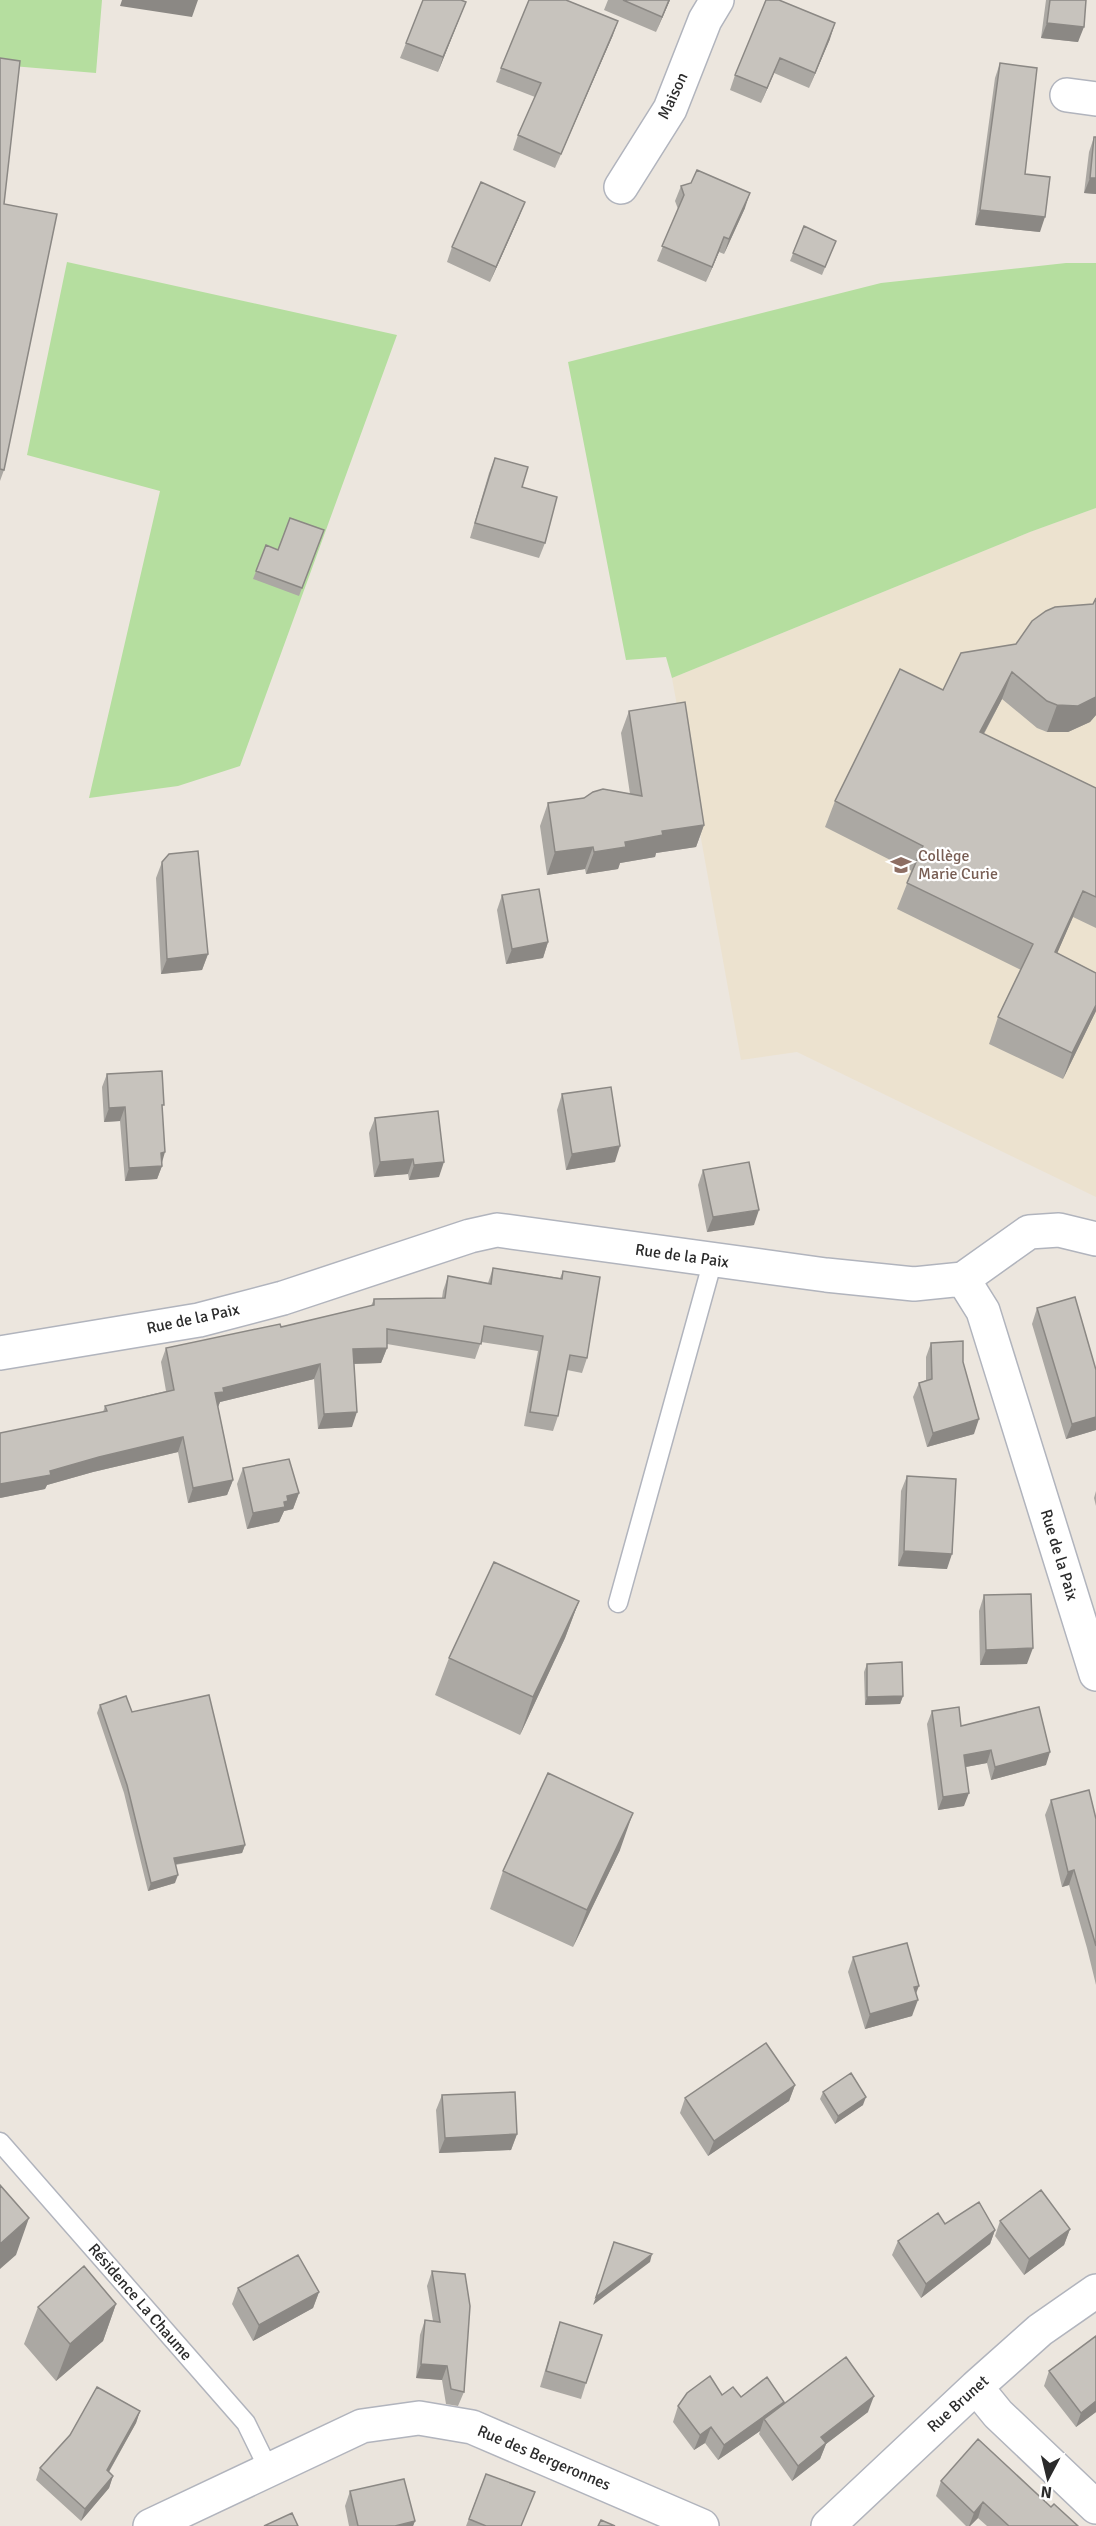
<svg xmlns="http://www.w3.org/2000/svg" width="1096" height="2526" font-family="Signika,sans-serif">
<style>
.education{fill:#ece2cf}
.green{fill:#b5de9f}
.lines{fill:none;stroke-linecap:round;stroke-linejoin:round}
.service-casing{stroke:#b1b4bd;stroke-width:21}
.minor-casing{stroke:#b1b4bd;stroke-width:36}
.service{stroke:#fff;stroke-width:18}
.minor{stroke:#fff;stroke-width:33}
.wall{fill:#aba8a3}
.shaded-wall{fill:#8b8884}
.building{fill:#c7c3bd;stroke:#8b8884;stroke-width:1.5}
.labels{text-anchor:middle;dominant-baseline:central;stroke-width:4.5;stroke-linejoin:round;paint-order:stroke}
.street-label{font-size:16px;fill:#2b2b2b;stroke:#fff}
.education-label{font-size:16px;fill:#785e54;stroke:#fff;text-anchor:start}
</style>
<rect width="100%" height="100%" fill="#ece6de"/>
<!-- education -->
<path class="education" d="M 1096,508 L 1096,1197 L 797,1052 L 741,1060 L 672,678 L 1030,532 Z"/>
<!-- green -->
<path class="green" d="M 0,0 L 102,0 L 96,73 L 0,65 Z
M 67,262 L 397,335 L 240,766 L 178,786 L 89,798 L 160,491 L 27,455 Z
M 1066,263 L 1096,263 L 1096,508 L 1030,532 L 672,678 L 666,657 L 626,660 L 568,362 L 881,283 Z"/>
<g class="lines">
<!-- service casing -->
<g class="service-casing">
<path id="service" d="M 618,1603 L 713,1260
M 0,2142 L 246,2423 L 269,2470"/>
</g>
<!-- minor casing -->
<g class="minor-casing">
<path id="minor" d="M 1067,95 L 1096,99
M 621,187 L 670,109 L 705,20 L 717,0
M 963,1279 L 1029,1232 L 1059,1230 L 1096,1239
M 0,1353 L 199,1320 L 283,1298 L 470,1236 L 497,1230 L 826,1275 L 914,1284 L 963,1279 L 983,1311 L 1096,1674
M 976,2387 L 998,2414 L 1096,2507
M 150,2526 L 362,2426 L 419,2418 L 472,2427 L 702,2526
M 828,2526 L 976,2387 L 1040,2330 L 1096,2291"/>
</g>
<!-- service -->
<use href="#service" class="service"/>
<!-- minor -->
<use href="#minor" class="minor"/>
</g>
<!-- wall -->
<path class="wall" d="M 608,0 L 670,0 L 656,32 L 604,10 Z
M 1046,0 L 1086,0 L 1078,42 L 1041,38 Z
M 460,17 L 438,72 L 400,58 L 406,43 Z
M 613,35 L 555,168 L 513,150 L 518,135 L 535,97 L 496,82 L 501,68 Z
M 830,39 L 809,88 L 774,73 L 761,103 L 730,90 L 735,75 Z
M 0,58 L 4,204 L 4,470 L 0,481 Z
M 1000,63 L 1025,174 L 1040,232 L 975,225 L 995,78 Z
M 1094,137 L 1096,137 L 1096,194 L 1084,193 L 1089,152 Z
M 681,186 L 745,208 L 724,254 L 719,252 L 706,282 L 657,261 L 678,209 L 675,201 Z
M 519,217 L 490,282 L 447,262 L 452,247 Z
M 804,226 L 836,241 L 822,275 L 790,261 Z
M 495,458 L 522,487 L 545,543 L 539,558 L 470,538 L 489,473 Z
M 324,530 L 299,596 L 253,579 L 266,545 L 278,550 Z
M 1096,598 L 1096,715 L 1090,722 L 1068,732 L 1047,732 L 1037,728 L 1002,699 L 984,734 L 1096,788 L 1096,928 L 1073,917 L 1057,953 L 1096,973 L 1096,1011 L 1063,1079 L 989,1044 L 998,1017 L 1021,970 L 897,909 L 912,871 L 825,827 L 835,801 L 943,690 L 1016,644 L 1093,604 Z
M 629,711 L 704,825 L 696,847 L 656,853 L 655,857 L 620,863 L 618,869 L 586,874 L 585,869 L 547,875 L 540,826 L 548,803 L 630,794 L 621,733 Z
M 162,862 L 208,954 L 202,970 L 161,974 L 156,878 Z
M 502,895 L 548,942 L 543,958 L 506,964 L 497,910 Z
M 107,1074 L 162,1111 L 162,1166 L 157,1179 L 125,1181 L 120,1121 L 104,1122 L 102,1087 Z
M 562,1094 L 615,1162 L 566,1170 L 557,1110 Z
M 375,1118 L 439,1177 L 409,1180 L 408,1174 L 374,1177 L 369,1133 Z
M 703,1170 L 754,1225 L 707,1232 L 698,1185 Z
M 493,1268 L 560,1278 L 563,1271 L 587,1358 L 582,1373 L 567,1370 L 558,1416 L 553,1431 L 524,1426 L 538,1351 L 481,1342 L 475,1359 L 387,1344 L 387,1348 L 381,1363 L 354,1364 L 352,1427 L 318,1429 L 314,1379 L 220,1402 L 218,1407 L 233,1480 L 227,1495 L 188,1503 L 178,1452 L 93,1472 L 47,1485 L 45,1489 L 0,1498 L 103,1412 L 105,1406 L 166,1391 L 161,1362 L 166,1348 L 281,1327 L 371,1306 L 374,1299 L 442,1298 L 443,1291 L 448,1276 L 488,1283 Z
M 1037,1308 L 1096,1370 L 1096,1430 L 1066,1439 L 1032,1324 Z
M 931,1343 L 963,1362 L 974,1434 L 927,1447 L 913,1397 L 919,1383 L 926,1380 L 926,1357 Z
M 243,1468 L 299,1493 L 293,1509 L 284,1511 L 279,1522 L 247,1529 L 237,1484 Z
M 907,1476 L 947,1569 L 898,1566 L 901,1491 Z
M 1096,1491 L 1096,1506 L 1094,1498 Z
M 984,1595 L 1027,1664 L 980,1665 L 979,1611 Z
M 579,1601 L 565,1638 L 520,1735 L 435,1695 L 449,1658 Z
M 867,1664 L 903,1696 L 900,1704 L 865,1705 L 864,1672 Z
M 100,1705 L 132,1712 L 245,1845 L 242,1853 L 175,1865 L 175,1883 L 148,1891 L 124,1793 L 97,1713 Z
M 932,1711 L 961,1726 L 1046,1765 L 991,1780 L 987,1763 L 966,1767 L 964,1806 L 938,1810 L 927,1724 Z
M 1051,1800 L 1096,1819 L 1096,1985 L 1087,1948 L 1069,1885 L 1062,1887 L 1045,1815 Z
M 620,1850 L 573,1947 L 490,1909 L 503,1871 Z
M 853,1957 L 916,1993 L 912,2016 L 865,2029 L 848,1972 Z
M 795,2085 L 789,2101 L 708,2156 L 680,2113 L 685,2098 Z
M 823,2092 L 863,2105 L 835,2124 L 820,2099 Z
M 442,2095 L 517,2134 L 511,2150 L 439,2153 L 436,2110 Z
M 1000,2221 L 1070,2229 L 1064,2245 L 1024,2275 L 995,2236 Z
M 945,2224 L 995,2230 L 990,2244 L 921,2298 L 892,2255 L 898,2241 Z
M 432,2271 L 464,2392 L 458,2406 L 446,2404 L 442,2380 L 416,2378 L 420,2335 L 425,2320 L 433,2321 L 427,2286 Z
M 238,2288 L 319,2292 L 313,2308 L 253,2341 L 232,2304 Z
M 116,2304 L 103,2341 L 56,2381 L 24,2344 L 38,2307 Z
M 560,2322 L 586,2383 L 581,2399 L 540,2387 L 555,2337 Z
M 1096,2336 L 1096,2412 L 1076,2427 L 1044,2386 L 1049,2371 Z
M 722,2395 L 784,2402 L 784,2404 L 868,2412 L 826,2444 L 820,2459 L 792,2481 L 759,2434 L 760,2431 L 718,2460 L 705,2443 L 694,2450 L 673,2422 L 678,2406 Z
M 140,2411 L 136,2423 L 109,2472 L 113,2476 L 109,2488 L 81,2521 L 36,2480 L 40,2468 Z
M 486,2474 L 522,2526 L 466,2526 Z
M 941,2481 L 1051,2507 L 1078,2526 L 987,2526 L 978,2518 L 970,2526 L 966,2526 L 936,2496 Z
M 350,2491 L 415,2521 L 413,2526 L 349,2526 L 345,2506 Z"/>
<!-- shaded-wall -->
<path class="shaded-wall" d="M 122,0 L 198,0 L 192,17 L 120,6 Z
M 669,0 L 670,0 L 656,32 L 662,17 Z
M 466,2 L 438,72 L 443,57 Z
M 618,21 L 613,35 L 555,168 Z
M 835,23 L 830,39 L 809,88 Z
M 1047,23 L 1084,27 L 1078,42 L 1041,38 Z
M 780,58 L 774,73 L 761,103 L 767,88 Z
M 1090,178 L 1096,178 L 1096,194 L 1084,193 Z
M 750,193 L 745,208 L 724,254 L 729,239 Z
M 525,202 L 519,217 L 490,282 L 496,267 Z
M 980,210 L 1045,217 L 1040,232 L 975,225 Z
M 724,237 L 719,252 L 706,282 Z
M 1012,672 L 1002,699 L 970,759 L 980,732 Z
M 1096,697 L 1096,715 L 1090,722 L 1068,732 L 1047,732 L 1057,705 Z
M 704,825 L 696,847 L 656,853 L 655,857 L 620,863 L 618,869 L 586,874 L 594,852 L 625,842 L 662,831 Z
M 593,847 L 585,869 L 547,875 L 555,852 Z
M 1083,891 L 1073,917 L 1046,979 L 1055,952 Z
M 548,942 L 543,958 L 506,964 L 512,949 Z
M 208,954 L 202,970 L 161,974 L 167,959 Z
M 1096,1005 L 1096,1011 L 1063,1079 L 1072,1053 Z
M 125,1107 L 120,1121 L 104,1122 L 109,1108 Z
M 620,1146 L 615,1162 L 566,1170 L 572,1154 Z
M 165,1152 L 161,1166 L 162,1166 L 157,1179 L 125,1181 L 129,1168 L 161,1153 Z
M 413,1159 L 408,1174 L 374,1177 L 380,1162 Z
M 444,1162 L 439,1177 L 409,1180 L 414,1165 Z
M 759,1210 L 754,1225 L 707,1232 L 713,1217 Z
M 387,1348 L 381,1363 L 348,1364 L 353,1349 Z
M 320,1364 L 314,1379 L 220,1402 L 218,1407 L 215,1393 L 223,1388 Z
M 357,1412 L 352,1427 L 318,1429 L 324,1414 Z
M 1096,1417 L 1096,1430 L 1066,1439 L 1072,1424 Z
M 979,1419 L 974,1434 L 927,1447 L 933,1433 Z
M 183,1437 L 178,1452 L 93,1472 L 47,1485 L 45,1489 L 0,1498 L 0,1484 L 99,1457 Z
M 233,1480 L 227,1495 L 188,1503 L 193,1488 Z
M 299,1493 L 293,1509 L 284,1511 L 279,1522 L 247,1529 L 253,1513 L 287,1496 Z
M 904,1551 L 952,1554 L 947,1569 L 898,1566 Z
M 579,1601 L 565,1638 L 520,1735 L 533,1697 Z
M 1033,1648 L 1027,1664 L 980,1665 L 986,1650 Z
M 903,1696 L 900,1704 L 865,1705 L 867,1697 Z
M 991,1750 L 987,1763 L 960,1768 L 964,1755 Z
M 1050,1752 L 1046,1765 L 991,1780 L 995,1767 Z
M 969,1793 L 964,1806 L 938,1810 L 943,1797 Z
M 633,1813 L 620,1850 L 573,1947 L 587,1910 Z
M 245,1845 L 242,1853 L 171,1865 L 174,1858 Z
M 1074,1870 L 1069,1885 L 1062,1887 L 1068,1872 Z
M 178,1875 L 175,1883 L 148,1891 L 151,1883 Z
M 919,1986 L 913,2001 L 914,1987 Z
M 918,2000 L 912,2016 L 865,2029 L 870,2014 Z
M 795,2085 L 789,2101 L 708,2156 L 714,2141 Z
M 866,2097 L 863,2105 L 835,2124 L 838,2116 Z
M 517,2134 L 511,2150 L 439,2153 L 445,2138 Z
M 29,2218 L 16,2255 L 0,2269 L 0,2244 Z
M 1070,2229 L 1064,2245 L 1024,2275 L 1029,2259 Z
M 995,2230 L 990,2244 L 921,2298 L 926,2284 Z
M 652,2254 L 650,2262 L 593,2305 L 596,2297 Z
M 319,2292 L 313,2308 L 253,2341 L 259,2325 Z
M 116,2304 L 103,2341 L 56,2381 L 70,2344 Z
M 421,2364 L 447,2366 L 442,2380 L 416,2378 Z
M 874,2396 L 868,2412 L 826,2444 L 820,2459 L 792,2481 L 798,2466 L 821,2437 Z
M 1096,2401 L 1096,2412 L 1076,2427 L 1081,2413 Z
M 784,2402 L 779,2418 L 764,2419 L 760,2431 L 718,2460 L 724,2445 Z
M 140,2411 L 136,2423 L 103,2482 L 107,2470 Z
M 711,2427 L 705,2443 L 694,2450 L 700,2435 Z
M 113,2476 L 109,2488 L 81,2521 L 85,2509 Z
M 983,2502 L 978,2518 L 970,2526 L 969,2526 L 974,2513 Z
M 415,2521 L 413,2526 L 395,2526 Z"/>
<!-- building -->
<path class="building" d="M 423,0 L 461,0 L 466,2 L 443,57 L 406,43 Z
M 529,0 L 566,0 L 618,21 L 561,154 L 518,135 L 541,83 L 501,68 Z
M 623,0 L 669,0 L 662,17 Z
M 766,0 L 779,0 L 835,23 L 815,73 L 780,58 L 767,88 L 735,75 Z
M 1050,0 L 1086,0 L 1084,27 L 1047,23 Z
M 0,58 L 20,61 L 4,204 L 57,214 L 4,470 L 0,469 Z
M 1000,63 L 1037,68 L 1025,174 L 1050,177 L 1045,217 L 980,210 Z
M 1094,137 L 1096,137 L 1096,178 L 1090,178 Z
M 697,170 L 750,193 L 729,239 L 724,237 L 712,267 L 662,246 L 684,195 L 681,186 L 691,183 Z
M 481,182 L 525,202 L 496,267 L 452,247 Z
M 804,226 L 836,241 L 825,267 L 793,253 Z
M 495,458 L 528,467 L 522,487 L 557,497 L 545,543 L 475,523 Z
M 290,518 L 324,530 L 302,588 L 256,571 L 266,545 L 278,550 Z
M 1096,598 L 1096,697 L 1078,706 L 1057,705 L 1047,701 L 1012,672 L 980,732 L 1096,788 L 1096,897 L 1083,891 L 1055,952 L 1096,973 L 1096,1005 L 1072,1053 L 998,1017 L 1033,944 L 907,883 L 923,846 L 835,801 L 900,669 L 943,690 L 961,653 L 1016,644 L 1032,621 L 1046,611 L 1055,607 L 1093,604 Z
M 685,702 L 704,825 L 662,831 L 663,835 L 625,842 L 626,847 L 594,852 L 593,847 L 555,852 L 548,803 L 584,798 L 593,792 L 603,789 L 642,796 L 629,711 Z
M 198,851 L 208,954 L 167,959 L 162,862 L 169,854 Z
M 539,889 L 548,942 L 512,949 L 502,895 Z
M 162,1071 L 164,1105 L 162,1105 L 165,1152 L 161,1153 L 162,1166 L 129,1168 L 125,1107 L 109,1108 L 107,1074 Z
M 611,1087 L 620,1146 L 572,1154 L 562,1094 Z
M 438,1111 L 444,1162 L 414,1165 L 413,1159 L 380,1162 L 375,1118 Z
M 749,1162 L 759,1210 L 713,1217 L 703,1170 Z
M 493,1268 L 562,1279 L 563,1271 L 600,1277 L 587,1358 L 570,1355 L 558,1416 L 530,1412 L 543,1336 L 484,1326 L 481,1344 L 387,1329 L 387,1348 L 353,1349 L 357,1412 L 324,1414 L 320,1364 L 223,1388 L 224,1392 L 215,1393 L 233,1480 L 193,1488 L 183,1437 L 99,1457 L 50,1471 L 51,1475 L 0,1484 L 0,1433 L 107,1411 L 105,1406 L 174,1390 L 166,1348 L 280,1324 L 281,1327 L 374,1305 L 374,1299 L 445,1298 L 448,1276 L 491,1284 Z
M 1075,1297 L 1096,1370 L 1096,1417 L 1072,1424 L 1037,1308 Z
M 963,1341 L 963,1362 L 979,1419 L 933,1433 L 919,1383 L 932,1379 L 931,1343 Z
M 289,1459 L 299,1493 L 287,1496 L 288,1501 L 284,1502 L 285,1507 L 253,1513 L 243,1468 Z
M 907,1476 L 956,1479 L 952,1554 L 904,1551 Z
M 494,1562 L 579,1601 L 533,1697 L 449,1658 Z
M 1031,1594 L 1033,1648 L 986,1650 L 984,1595 Z
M 902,1662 L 903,1696 L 867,1697 L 867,1664 Z
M 209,1695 L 245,1845 L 174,1858 L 178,1875 L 151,1883 L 127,1785 L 100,1705 L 126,1696 L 132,1712 Z
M 959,1707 L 961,1726 L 1039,1707 L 1050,1752 L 995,1767 L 991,1750 L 964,1755 L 969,1793 L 943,1797 L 932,1711 Z
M 548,1773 L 633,1813 L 587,1910 L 503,1871 Z
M 1089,1790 L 1096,1819 L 1096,1946 L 1074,1870 L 1068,1872 L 1051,1800 Z
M 907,1943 L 919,1986 L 914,1987 L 918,2000 L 870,2014 L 853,1957 Z
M 766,2043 L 795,2085 L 714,2141 L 685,2098 Z
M 851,2073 L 866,2097 L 838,2116 L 823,2092 Z
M 515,2092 L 517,2134 L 445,2138 L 442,2095 Z
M 0,2185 L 29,2218 L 0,2244 Z
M 1041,2190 L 1070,2229 L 1029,2259 L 1000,2221 Z
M 979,2202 L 995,2230 L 926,2284 L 898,2241 L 938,2213 L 945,2224 Z
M 614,2242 L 652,2254 L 596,2297 Z
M 298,2255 L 319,2292 L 259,2325 L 238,2288 Z
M 84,2266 L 116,2304 L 70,2344 L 38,2307 Z
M 432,2271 L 465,2274 L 470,2306 L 464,2392 L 451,2389 L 447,2366 L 421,2364 L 425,2320 L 440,2322 Z
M 560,2322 L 602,2335 L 586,2383 L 546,2371 Z
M 1096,2336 L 1096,2401 L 1081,2413 L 1049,2371 Z
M 846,2357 L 874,2396 L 821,2437 L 826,2443 L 798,2466 L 764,2419 Z
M 710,2376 L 722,2395 L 733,2387 L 741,2397 L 767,2377 L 784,2402 L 724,2445 L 711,2427 L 700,2435 L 678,2406 L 687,2393 Z
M 97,2387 L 140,2411 L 107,2470 L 113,2476 L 85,2509 L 40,2468 L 70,2435 Z
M 978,2439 L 1051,2507 L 1054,2504 L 1078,2526 L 1009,2526 L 983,2502 L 974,2513 L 941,2481 Z
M 486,2474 L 535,2492 L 521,2526 L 486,2526 L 469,2519 Z
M 404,2479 L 415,2521 L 395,2526 L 358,2526 L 350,2491 Z
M 292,2513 L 298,2526 L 264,2526 Z
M 601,2520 L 615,2526 L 598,2526 Z"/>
<!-- icons -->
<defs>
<g id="school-bare" transform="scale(1.62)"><path d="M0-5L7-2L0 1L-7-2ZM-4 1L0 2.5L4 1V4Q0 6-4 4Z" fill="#8d6e63" stroke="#fff" stroke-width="2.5" paint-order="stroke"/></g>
</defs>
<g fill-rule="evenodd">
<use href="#school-bare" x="901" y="865"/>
</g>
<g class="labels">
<!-- street labels -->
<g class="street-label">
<text transform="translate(673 96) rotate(-65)">Maison</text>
<text transform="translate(682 1256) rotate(8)">Rue de la Paix</text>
<text transform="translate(193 1319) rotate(-12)">Rue de la Paix</text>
<text transform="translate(1059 1555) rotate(73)">Rue de la Paix</text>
<text transform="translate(140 2302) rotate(49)">Résidence La Chaume</text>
<text transform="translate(958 2404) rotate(-42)">Rue Brunet</text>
<text transform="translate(544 2458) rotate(23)">Rue des Bergeronnes</text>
</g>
<!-- education labels -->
<g class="education-label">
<text x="918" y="856">Collège<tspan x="918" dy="18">Marie Curie</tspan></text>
</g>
</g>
<!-- north arrow -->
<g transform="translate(1048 2478) rotate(187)" stroke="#ffffff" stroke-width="4.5" paint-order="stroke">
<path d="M0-4.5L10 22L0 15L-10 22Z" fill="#2b2b2b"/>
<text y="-9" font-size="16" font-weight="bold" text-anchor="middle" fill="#2b2b2b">N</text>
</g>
</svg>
